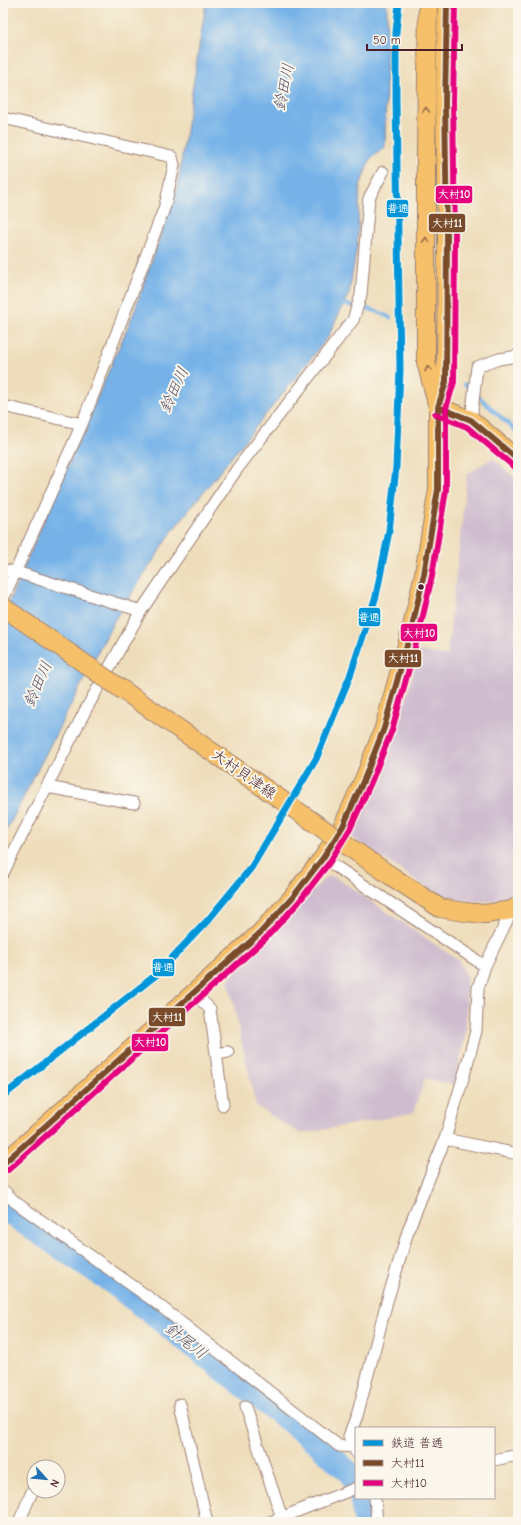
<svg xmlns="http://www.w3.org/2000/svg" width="521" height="1525" font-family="'Comic Neue','Klee One',sans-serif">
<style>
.industrial{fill:#cfbdcf}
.water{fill:#76b2e8;stroke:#60688a}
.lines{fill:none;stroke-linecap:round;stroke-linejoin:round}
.stream{stroke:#76b2e8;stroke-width:4}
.river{stroke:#76b2e8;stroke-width:23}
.minor-casing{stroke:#9c7e72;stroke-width:13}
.primary-casing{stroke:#9c7e72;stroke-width:20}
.trunk-casing{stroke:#9c7e72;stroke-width:20}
.minor{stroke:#fff;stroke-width:11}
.primary{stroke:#f6c06b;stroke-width:18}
.trunk{stroke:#f6c06b;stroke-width:18}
.primary-bridge-casing{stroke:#9c7e72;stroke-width:20;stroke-linecap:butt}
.primary-bridge{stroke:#f6c06b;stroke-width:18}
.bus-1-casing{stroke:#fbf7ec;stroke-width:9}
.bus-2-casing{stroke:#fbf7ec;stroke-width:9}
.bus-1{stroke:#7a4b2a;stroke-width:6}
.bus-2{stroke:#e5007d;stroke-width:6}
.rail-1-casing{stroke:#fbf7ec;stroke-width:10}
.rail-1{stroke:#0095d9;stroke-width:7}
.oneway{stroke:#976748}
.bus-dot{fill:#4a1f2b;stroke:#fbf7ec;stroke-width:1.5}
.labels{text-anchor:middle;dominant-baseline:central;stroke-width:4;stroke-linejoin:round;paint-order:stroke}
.street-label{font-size:15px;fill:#4a1f2b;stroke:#fbf7ec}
.water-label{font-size:16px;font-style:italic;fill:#59526d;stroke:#fbf7ec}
.line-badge{stroke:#fbf7ec;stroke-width:1.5}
.badge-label{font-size:11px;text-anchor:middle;font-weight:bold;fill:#fff}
</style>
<rect width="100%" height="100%" fill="#fbf7ec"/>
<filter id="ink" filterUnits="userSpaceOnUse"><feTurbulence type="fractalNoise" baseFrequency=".025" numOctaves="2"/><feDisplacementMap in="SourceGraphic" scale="8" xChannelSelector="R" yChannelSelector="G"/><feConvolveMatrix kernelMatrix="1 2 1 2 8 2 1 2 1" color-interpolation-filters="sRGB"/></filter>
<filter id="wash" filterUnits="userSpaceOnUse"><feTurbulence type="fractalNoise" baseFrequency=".012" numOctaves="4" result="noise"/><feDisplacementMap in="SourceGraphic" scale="16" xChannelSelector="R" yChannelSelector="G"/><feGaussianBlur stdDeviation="0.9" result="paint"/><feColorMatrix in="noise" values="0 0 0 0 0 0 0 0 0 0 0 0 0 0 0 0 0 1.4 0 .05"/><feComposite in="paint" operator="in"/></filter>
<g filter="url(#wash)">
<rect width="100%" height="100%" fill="#eeddba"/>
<!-- industrial -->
<path class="industrial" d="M 493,458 L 518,481 L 518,894 L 494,901 L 459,901 L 432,891 L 351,837 L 401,716 L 419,651 L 447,656 L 467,474 Z
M 326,877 L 335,877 L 458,960 L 467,977 L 466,1031 L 455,1085 L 425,1078 L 413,1113 L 301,1134 L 256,1106 L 228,980 Z"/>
<!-- water -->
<path class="water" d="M 206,3 L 387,3 L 385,147 L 370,159 L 360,186 L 357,246 L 349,293 L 328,337 L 173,530 L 114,621 L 3,837 L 3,616 L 133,315 L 177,188 Z"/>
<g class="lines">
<!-- stream -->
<path class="stream" d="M 339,303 C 355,307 376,308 390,318
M 465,384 L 518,433"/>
<!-- river -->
<path class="river" d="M 3,1209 L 111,1282 L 318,1444 L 351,1474 L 356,1486
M 361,1498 L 365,1522"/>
</g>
</g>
<g filter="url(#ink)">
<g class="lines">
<!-- minor casing -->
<g class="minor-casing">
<path id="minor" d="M 3,118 L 172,157 L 174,165 L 165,206 L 82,424 L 3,599
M 3,406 L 82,424
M 471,420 L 477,367 L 499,359 L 518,356
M 3,570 L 16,572 L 141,611
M 47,787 L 134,803
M 323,858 L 485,966
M 3,873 L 85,711 L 141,611 L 237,469 L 353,320 L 361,295 L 369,198 L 383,172
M 194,993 L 210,1009 L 223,1105
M 216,1054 L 228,1052
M 445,1139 L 518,1154
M 3,1190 L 15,1202 L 151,1299 L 339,1446 L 353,1447
M 180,1404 L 207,1522
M 245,1407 L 282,1518
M 356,1452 L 349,1436 L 357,1416 L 386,1305 L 409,1228 L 445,1139 L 466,1068 L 476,1031 L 478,988 L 485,966 L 512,910
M 494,1460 L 518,1455
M 375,1498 L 377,1522
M 19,1522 L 34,1487
M 270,1522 L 356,1488"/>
</g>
<!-- primary casing -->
<g class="primary-casing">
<path id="primary" d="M 438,407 L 471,420 L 518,460
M 394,878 L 440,908 L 465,912 L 485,914 L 512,910 L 518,906"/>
</g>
<!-- trunk casing -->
<g class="trunk-casing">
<path id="trunk" d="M 438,407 L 446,382 L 447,237 L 445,102 L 447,3
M 3,1164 L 204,984 L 260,933 L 292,898 L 323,858 L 343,826 L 365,777 L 384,728 L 412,627 L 424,574 L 438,489 L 438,407 L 426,362 L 426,153 L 428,3"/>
</g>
<!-- minor -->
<use href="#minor" class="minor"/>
<!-- primary -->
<use href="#primary" class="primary"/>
<!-- trunk -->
<use href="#trunk" class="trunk"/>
<!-- primary-bridge casing -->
<g class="primary-bridge-casing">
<path id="primary-bridge" d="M 3,607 L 394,878"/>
</g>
<!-- primary-bridge -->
<use href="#primary-bridge" class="primary-bridge"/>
<!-- bus-1 casing -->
<g class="bus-1-casing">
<path id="bus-1" d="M 438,407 L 471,420 L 518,460
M 3,1164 L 260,933 L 292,898 L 323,858 L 343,826 L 365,777 L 384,728 L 412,627 L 424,574 L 438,489 L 438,407 L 446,382 L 447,237 L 445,102 L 447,3"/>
</g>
<!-- bus-2 casing -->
<g class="bus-2-casing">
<path id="bus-2" d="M 435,414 L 467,427 L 513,466
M 8,1170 L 265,939 L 298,903 L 329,863 L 350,829 L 372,780 L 392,730 L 420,629 L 432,576 L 446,490 L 446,408 L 454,382 L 455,237 L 453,102 L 455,3"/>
</g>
<!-- bus-1 -->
<use href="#bus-1" class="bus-1"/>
<!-- bus-2 -->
<use href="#bus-2" class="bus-2"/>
<!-- rail-1 casing -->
<g class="rail-1-casing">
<path id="rail-1" d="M 3,1096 L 156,975 L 208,920 L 251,868 L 316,759 L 350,676 L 376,596 L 389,531 L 396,467 L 400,369 L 396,99 L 396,32 L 399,3"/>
</g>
<!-- rail-1 -->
<use href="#rail-1" class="rail-1"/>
</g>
<!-- one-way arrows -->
<defs><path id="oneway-chevron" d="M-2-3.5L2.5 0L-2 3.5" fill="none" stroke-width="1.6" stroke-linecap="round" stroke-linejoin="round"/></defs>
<g class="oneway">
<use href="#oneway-chevron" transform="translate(426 110) rotate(-90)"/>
<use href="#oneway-chevron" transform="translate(426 240) rotate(-90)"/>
<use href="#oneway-chevron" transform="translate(428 369) rotate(-105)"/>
</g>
</g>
<!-- markers -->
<circle class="bus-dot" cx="421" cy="587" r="3.5"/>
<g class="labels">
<!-- street labels -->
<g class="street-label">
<text transform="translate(244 774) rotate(35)">大村貝津線</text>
</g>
<!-- water labels -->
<g class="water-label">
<text transform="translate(284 87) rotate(-78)">鈴田川</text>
<text transform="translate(174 390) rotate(-65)">鈴田川</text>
<text transform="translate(38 684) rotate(-66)">鈴田川</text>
<text transform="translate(186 1341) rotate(38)">針尾川</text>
</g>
</g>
<g class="line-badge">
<rect x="435" y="185" width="38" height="19" rx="4" fill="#e5007d"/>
<rect x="386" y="199" width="23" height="19" rx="4" fill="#0095d9"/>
<rect x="428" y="213" width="38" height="20" rx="4" fill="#7a4b2a"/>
<rect x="358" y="607" width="23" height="20" rx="4" fill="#0095d9"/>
<rect x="400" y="623" width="38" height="19" rx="4" fill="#e5007d"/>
<rect x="384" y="649" width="38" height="19" rx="4" fill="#7a4b2a"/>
<rect x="152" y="958" width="23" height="19" rx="4" fill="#0095d9"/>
<rect x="148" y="1007" width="38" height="20" rx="4" fill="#7a4b2a"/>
<rect x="131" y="1033" width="38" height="19" rx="4" fill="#e5007d"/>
</g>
<g class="badge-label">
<text x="454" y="198">大村10</text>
<text x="398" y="212">普通</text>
<text x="447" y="227">大村11</text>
<text x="369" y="621">普通</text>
<text x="419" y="637">大村10</text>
<text x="403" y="662">大村11</text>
<text x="163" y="971">普通</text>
<text x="167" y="1021">大村11</text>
<text x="150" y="1046">大村10</text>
</g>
<!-- margin -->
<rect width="521" height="1525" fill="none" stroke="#fbf7ec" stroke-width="16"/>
<!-- legend -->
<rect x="355" y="1427" width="140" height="72" fill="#fbf7ec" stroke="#b4a19f"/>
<rect x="363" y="1440" width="20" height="6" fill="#0095d9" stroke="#b4a19f"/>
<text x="391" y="1447" font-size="12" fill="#4a1f2b">鉄道 普通</text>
<rect x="363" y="1460" width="20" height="6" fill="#7a4b2a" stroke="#b4a19f"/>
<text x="391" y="1467" font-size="12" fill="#4a1f2b">大村11</text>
<rect x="363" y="1480" width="20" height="6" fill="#e5007d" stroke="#b4a19f"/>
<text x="391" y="1487" font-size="12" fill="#4a1f2b">大村10</text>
<!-- north arrow -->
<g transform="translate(46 1479) rotate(117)"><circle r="19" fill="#fbf7ec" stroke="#b4a19f"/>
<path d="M0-3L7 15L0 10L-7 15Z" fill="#1f6fb2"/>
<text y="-6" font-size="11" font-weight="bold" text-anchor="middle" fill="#4a1f2b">N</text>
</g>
<!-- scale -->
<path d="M367 44v6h95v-6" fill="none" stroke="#4a1f2b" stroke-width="2"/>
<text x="373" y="44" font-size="12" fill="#4a1f2b" stroke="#fbf7ec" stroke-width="3" paint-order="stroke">50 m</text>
</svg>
